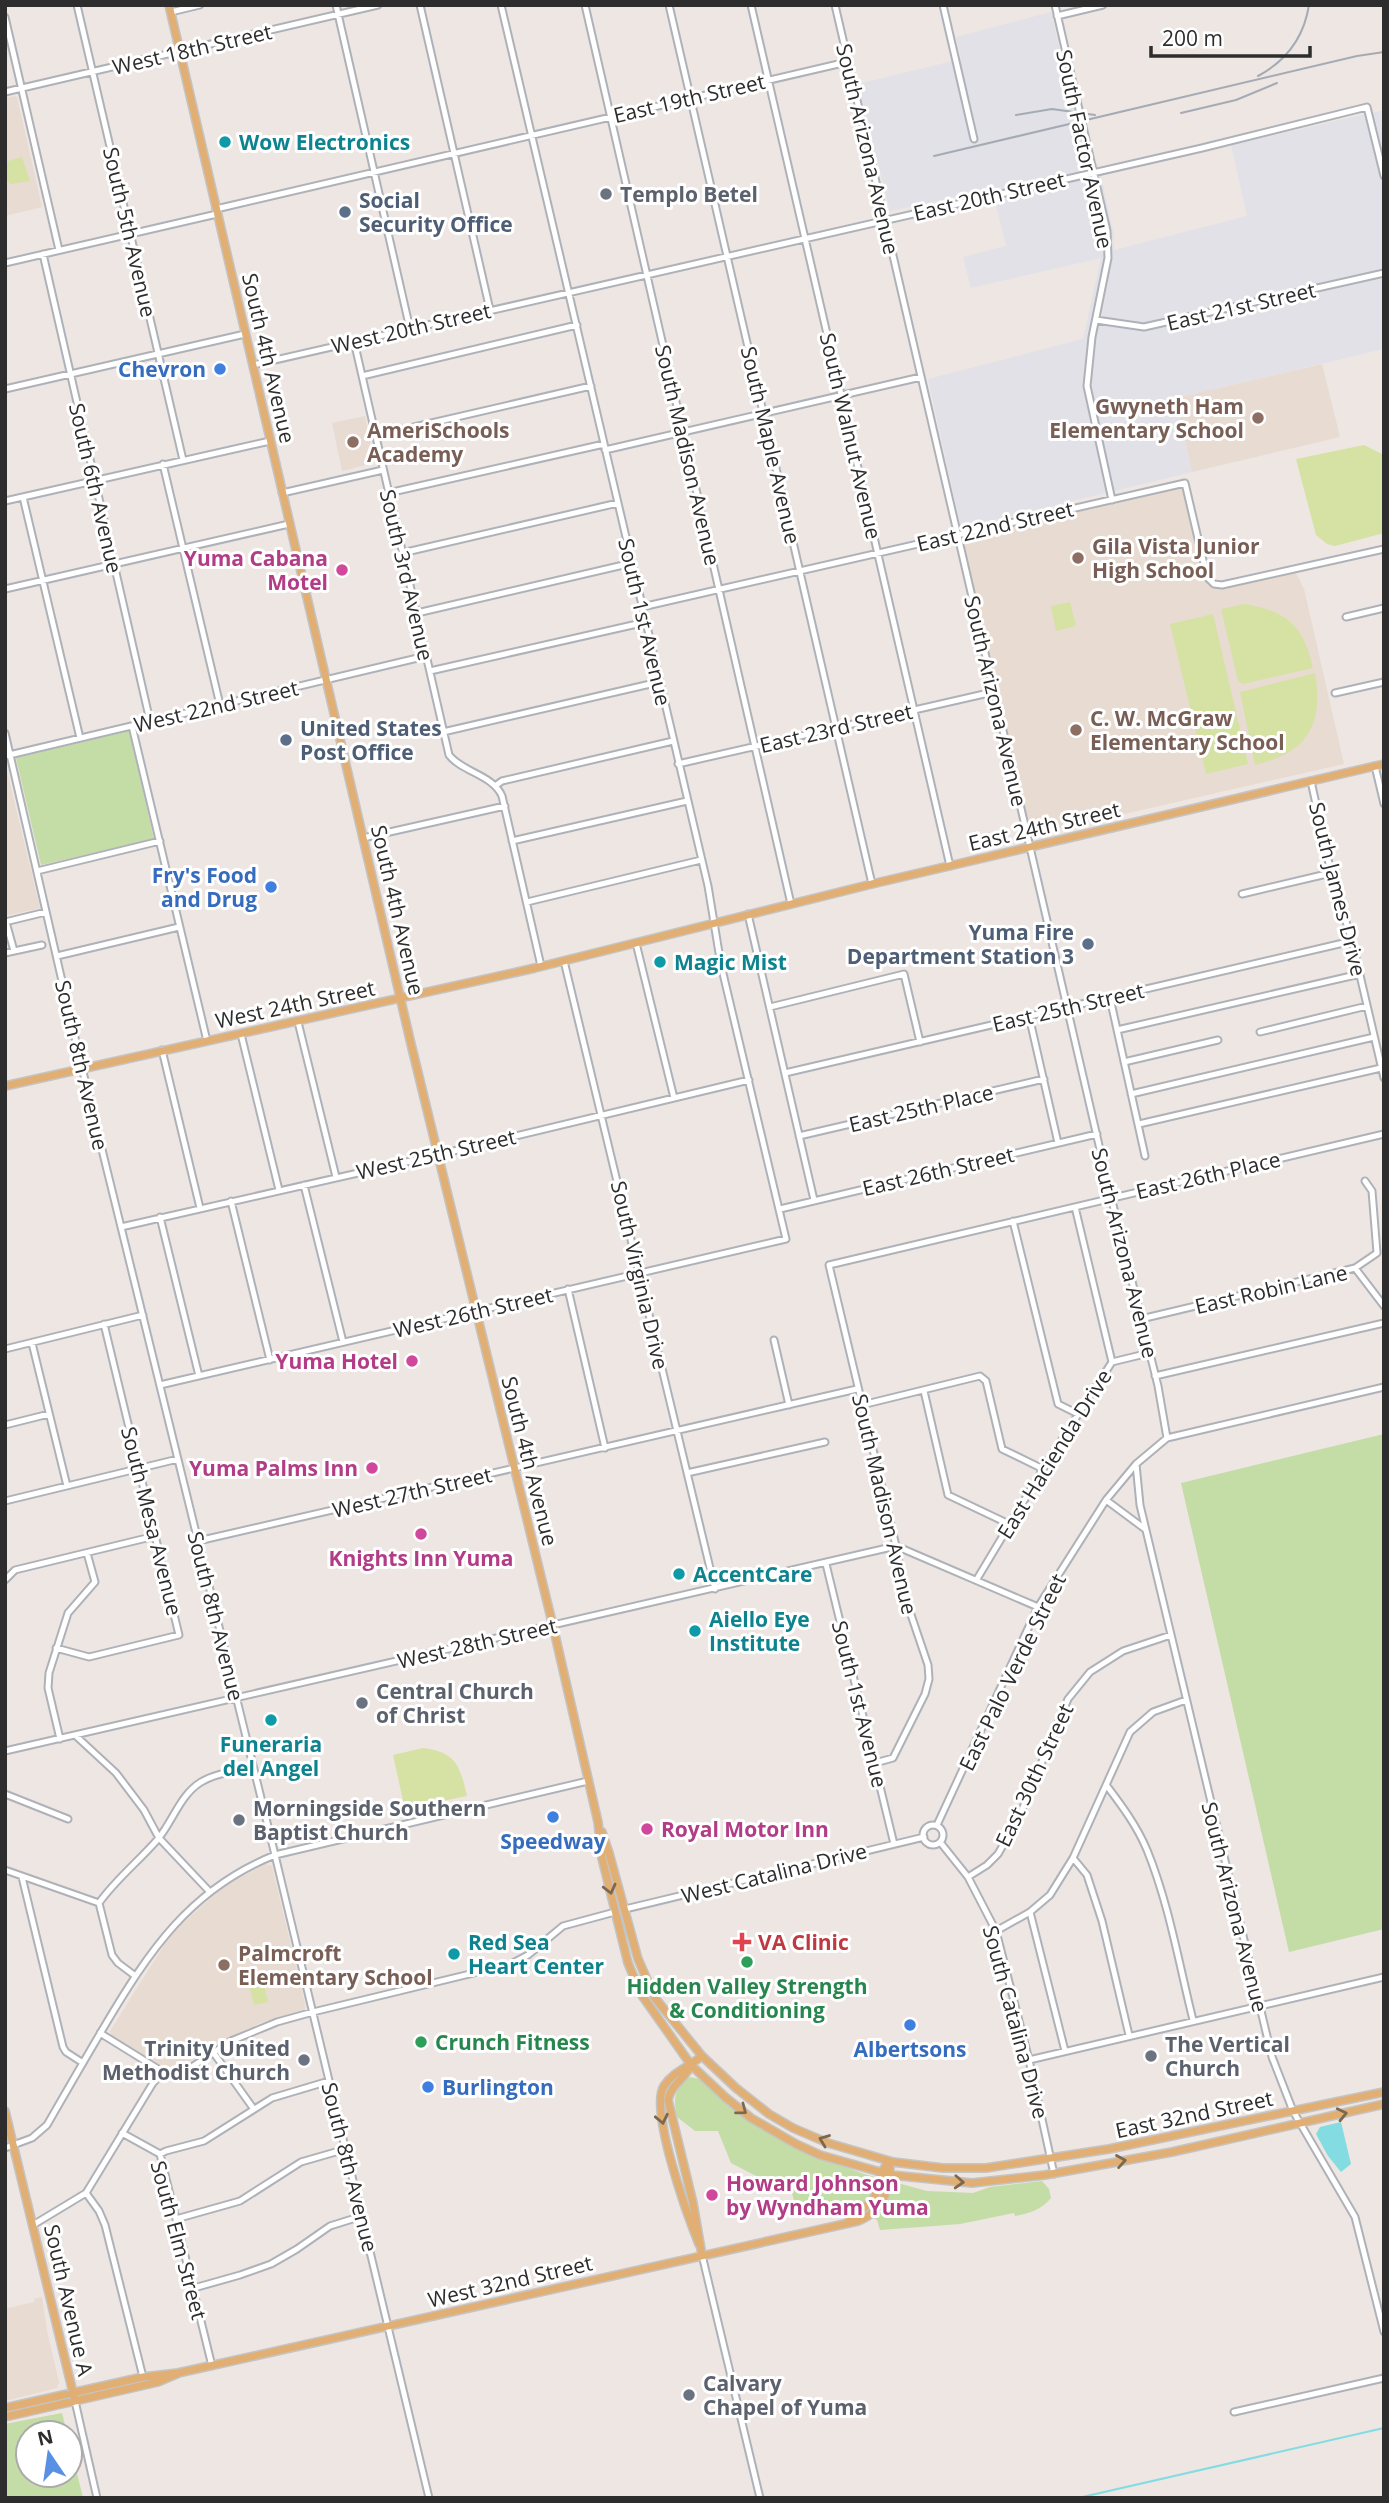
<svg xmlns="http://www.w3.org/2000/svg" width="1389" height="2503" font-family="'Open Sans',sans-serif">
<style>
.industrial{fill:#e2e1e7}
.education{fill:#e8dbd1}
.green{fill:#c4dca6}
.pitch{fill:#d5e2a3}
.water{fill:#83dce1}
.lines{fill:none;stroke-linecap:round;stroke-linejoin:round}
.stream{stroke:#83dce1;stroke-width:2}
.minor-casing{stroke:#aeb2b8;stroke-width:9}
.major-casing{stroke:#c4c4c4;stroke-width:10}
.minor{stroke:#fff;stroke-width:5}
.major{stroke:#e1af73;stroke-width:7}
.rail{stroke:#a5abb5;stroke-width:2}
.oneway{stroke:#7e684c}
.culture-dot{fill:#0f9aa8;stroke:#fff;stroke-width:2.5}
.worship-dot{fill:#6b7280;stroke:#fff;stroke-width:2.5}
.service-dot{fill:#5c6f8a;stroke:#fff;stroke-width:2.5}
.shop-dot{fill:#3f7fe0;stroke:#fff;stroke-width:2.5}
.education-dot{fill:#8d6e63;stroke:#fff;stroke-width:2.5}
.hotel-dot{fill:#d1479c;stroke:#fff;stroke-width:2.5}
.health-dot{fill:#e0444e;stroke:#fff;stroke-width:2.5}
.leisure-dot{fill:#2e9e5b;stroke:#fff;stroke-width:2.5}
.labels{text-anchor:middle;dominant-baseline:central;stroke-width:6;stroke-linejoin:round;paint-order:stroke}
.street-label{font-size:21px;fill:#2d2d2d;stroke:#fff}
.culture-label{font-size:21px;font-weight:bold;fill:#0d838f;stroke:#fff;text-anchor:start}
.worship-label{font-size:21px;font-weight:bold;fill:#5b616d;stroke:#fff;text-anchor:start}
.service-label{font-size:21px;font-weight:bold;fill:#4e5e75;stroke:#fff;text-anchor:start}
.shop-label{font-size:21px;font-weight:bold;fill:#366cbe;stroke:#fff;text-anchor:end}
.education-label{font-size:21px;font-weight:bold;fill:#785e54;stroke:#fff;text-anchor:start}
.hotel-label{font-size:21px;font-weight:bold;fill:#b23c85;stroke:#fff;text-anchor:end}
.health-label{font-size:21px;font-weight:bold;fill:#be3a42;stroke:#fff;text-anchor:start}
.leisure-label{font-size:21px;font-weight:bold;fill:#27864d;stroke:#fff}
</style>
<rect width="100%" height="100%" fill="#ede6e2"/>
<!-- industrial -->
<path class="industrial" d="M 1051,12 L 1087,165 L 1098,163 L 1114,234 L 1114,250 L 1247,216 L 1231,145 L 1384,110 L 1384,349 L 1176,398 L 1192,472 L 961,528 L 928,379 L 1083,339 L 1101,258 L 971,288 L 963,257 L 1006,246 L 992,189 L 890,211 L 858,84 L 961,59 L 956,37 Z"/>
<!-- education -->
<path class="education" d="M 15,96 L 17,97 L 42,207 L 5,216 L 5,98 Z
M 1322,364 L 1340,437 L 1192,472 L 1176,398 Z
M 365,416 L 374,463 L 342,471 L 332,423 Z
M 1185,483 L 1207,577 L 1214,584 L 1293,569 L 1298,577 L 1304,589 L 1344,764 L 1027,836 L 957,535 Z
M 5,763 L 40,908 L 5,916 Z
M 266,1864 L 272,1866 L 305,2004 L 305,2009 L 263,2022 L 240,2032 L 197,2057 L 179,2070 L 172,2071 L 112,2036 L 110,2031 L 137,1988 L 166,1942 L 183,1923 L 224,1886 Z
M 42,2297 L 47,2331 L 59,2382 L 57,2388 L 5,2401 L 5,2309 L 34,2302 L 34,2299 Z"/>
<!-- green -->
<path class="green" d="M 129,731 L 154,839 L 41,865 L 16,758 Z
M 1384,1434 L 1384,1929 L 1289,1952 L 1181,1483 Z
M 690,2077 L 699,2079 L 741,2116 L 796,2148 L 864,2174 L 927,2191 L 973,2193 L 990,2187 L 1042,2181 L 1049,2189 L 1051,2198 C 1041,2210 1030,2213 1015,2216 L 1014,2213 L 960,2224 L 880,2230 L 877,2220 L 857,2209 L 837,2212 L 820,2205 L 794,2200 L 790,2187 L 776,2190 L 762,2179 L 731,2163 L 718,2131 L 695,2131 L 677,2117 C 673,2098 674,2089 690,2077 Z
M 62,2413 L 67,2433 L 28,2433 L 28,2475 L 70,2475 L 70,2444 L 83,2498 L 5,2498 L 5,2424 Z"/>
<!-- pitch -->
<path class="pitch" d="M 22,157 L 30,181 L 11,184 L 5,180 L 5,162 Z
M 1364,445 L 1384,455 L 1384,533 L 1335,546 L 1327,544 L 1316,535 L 1296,459 Z
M 1070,602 L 1076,626 L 1056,631 L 1051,606 Z
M 1245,604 C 1287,611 1304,626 1313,668 L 1243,684 L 1238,681 L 1221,609 Z
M 1213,614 L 1248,764 L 1206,774 L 1170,624 Z
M 1315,673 C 1324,725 1307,753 1255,765 L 1240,692 Z
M 423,1748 C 456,1752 460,1766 467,1796 L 408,1808 L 404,1805 L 393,1755 Z
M 261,1970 L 268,2002 L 254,2005 L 246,1973 Z"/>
<!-- water -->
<path class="water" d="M 1341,2122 L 1351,2164 L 1341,2172 L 1328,2156 L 1316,2134 L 1320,2127 Z"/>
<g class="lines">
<!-- stream -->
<path class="stream" d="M 1078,2498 L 1384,2428"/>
<!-- minor casing -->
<g class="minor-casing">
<path id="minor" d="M 77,5 L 183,460
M 336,5 L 410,329
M 420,5 L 490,310
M 585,5 L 791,904
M 669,5 L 872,884
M 751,5 L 950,866
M 835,5 L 1111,1197 L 1158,1386 L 1167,1438
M 943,5 L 974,139
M 1055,5 L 1107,231 L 1108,258 L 1092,337 L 1087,386 L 1112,500
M 171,12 L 200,5
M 1057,16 L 1103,5
M 5,17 L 59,250
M 5,92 L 378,5
M 216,209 L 847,62
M 43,254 L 150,721
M 5,263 L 217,214
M 1096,320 L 1144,327 L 1384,273
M 354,341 L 449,755 C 462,772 493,775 502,796 L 541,966
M 253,365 L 1202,148 L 1367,107 L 1384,176
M 362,376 L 577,325
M 5,389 L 245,334
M 375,436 L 591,386
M 605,450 L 921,377
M 163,464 L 220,705
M 282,493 L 383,470
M 388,493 L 604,444
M 23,497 L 80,738
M 5,501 L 270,441
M 402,553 L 618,503
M 5,589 L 289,524
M 642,607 L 1185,483 L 1207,577 L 1214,584 L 1222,585 L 1384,549
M 417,613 L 632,563
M 1346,617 L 1384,608
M 430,671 L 646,622
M 1335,693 L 1384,682
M 132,726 L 207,1041
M 443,732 L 659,682
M 5,733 L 82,1068 L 275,1855 L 429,2498
M 5,756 L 426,656
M 678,764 L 993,692
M 1375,766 L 1384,804
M 1311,781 L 1331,873 L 1352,941 L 1384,1078
M 495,786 L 502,781 L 673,741
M 363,838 L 505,806
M 512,841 L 687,801
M 37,871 L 160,841
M 1242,894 L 1331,873
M 527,902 L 701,860
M 748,914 L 814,1200
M 5,922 L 46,912
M 6,922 L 14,951
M 636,943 L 674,1098
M 5,953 L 42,945
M 57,956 L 179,927
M 564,961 L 715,1589
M 1110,998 L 1145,1156
M 770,1007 L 904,974 L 920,1042
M 1029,1016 L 1058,1143
M 298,1022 L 336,1177
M 1117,1030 L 1360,974
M 1260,1032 L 1367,1006
M 241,1034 L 279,1190
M 162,1050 L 200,1208
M 1124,1062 L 1218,1040
M 785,1073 L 1352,941
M 1131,1094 L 1374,1037
M 1139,1124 L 1381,1068
M 799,1136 L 1044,1079
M 304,1185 L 343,1342
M 231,1201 L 270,1360
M 1075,1207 L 1112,1362
M 780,1209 L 1097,1134
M 160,1217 L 199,1376
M 1013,1221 L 1058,1404 L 1078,1414
M 121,1227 L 437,1155 L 749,1080
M 1355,1268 L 1377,1253 L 1372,1191 L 1365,1181
M 568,1289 L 605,1448
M 1141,1319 L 1355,1268 L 1384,1306
M 774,1340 L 789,1405
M 32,1343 L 67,1486
M 5,1349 L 143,1315
M 1155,1376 L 1384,1323
M 160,1385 L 786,1239 L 721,965 L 708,886 L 501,5
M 924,1391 L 948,1495 L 1009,1524
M 862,1405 L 980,1376 L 986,1381 L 1002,1449 L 1043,1469
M 5,1425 L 49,1414
M 1136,1464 L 1140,1505 L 1272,2057 L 1293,2111 L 1355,2217 L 1384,2332
M 687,1473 L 825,1442
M 1106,1500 L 1145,1529
M 5,1501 L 178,1459
M 198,1541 L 857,1389
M 826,1564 L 894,1844
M 977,1579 L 1043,1469 L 1112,1362 L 1149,1353
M 5,1580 L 15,1570 L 155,1536
M 56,1648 L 89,1657 L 179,1635 L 104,1324
M 76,1736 L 116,1773 L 144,1810 L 159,1838 L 209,1891
M 60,1739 L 48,1688 L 49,1673 L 68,1613 L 95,1582 L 87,1553
M 5,1751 L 896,1546 L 1038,1607
M 875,1763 L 893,1758 L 925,1694 L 929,1679 L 928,1665 L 906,1600 L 896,1546 L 829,1265 L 1384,1134
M 1107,1786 C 1122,1806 1137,1826 1147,1850 C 1169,1904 1179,1964 1193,2020
M 5,1794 L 68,1819
M923 1835a10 10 0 1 1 20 0a10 10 0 1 1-20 0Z
M 937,1825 L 1038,1607 L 1106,1500 L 1136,1464 L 1167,1438 L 1384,1387
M 940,1842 L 968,1877 L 996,1931 L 1029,2060 L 1054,2174
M 1073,1858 L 1087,1875 L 1102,1921 L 1129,2035
M 5,1870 L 99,1903
M 22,1877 L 63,2047 L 66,2052 L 83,2063
M 968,1877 L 987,1865 L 998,1854 L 1019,1817 L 1068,1699 L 1090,1672 L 1123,1651 L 1171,1635
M 99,1903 C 116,1879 139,1861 158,1839 C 173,1821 180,1795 201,1782 C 216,1773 236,1771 253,1767
M 99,1903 L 112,1955 L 118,1963 L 134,1975
M 625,1909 L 924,1837
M 1030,1912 L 1065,2051
M 996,1931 L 1030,1912 L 1050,1895 L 1073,1858 L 1130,1732 L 1153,1712 L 1186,1700
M 100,2033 L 163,2072 L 178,2076 L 231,2041 L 277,2022 L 313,2012 L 511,1964 L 528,1955 L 563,1926 L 615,1912
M 213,2052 L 253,2108
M 1029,2060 L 1384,1977
M 122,2133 L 160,2154 L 212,2366
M 5,2148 L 32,2138 L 47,2125 C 66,2092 85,2059 104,2027 C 149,1951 190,1889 275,1855 L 588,1781
M 160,2154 L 166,2151 L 204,2141 L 272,2098 L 329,2081
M 86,2193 L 99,2211 L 105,2225 L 143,2377
M 176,2219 L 240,2201 L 301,2162 L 346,2149
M 33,2225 L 86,2193 L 153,2083 L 163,2072
M 702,2255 L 760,2498
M 194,2288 L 240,2275 L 271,2264 L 297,2249 L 330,2226 L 362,2216
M 75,2401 L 97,2498
M 1234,2412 L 1384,2378"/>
</g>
<!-- major casing -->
<g class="major-casing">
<path id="major" d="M 169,5 L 411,1044 L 553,1626 L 598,1822 L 602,1858 L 628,1963 L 641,1994 L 691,2065 L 725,2097 L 751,2118 L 796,2144 L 820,2155 L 891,2175 L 972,2183 L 1045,2175 L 1172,2152 L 1384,2104
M 5,1086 L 535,968 L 872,884 L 1384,764
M 602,1832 L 609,1853 L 638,1959 L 655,1998 L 702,2056 L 736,2088 L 769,2114 L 793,2128 L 828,2143 L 893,2162 L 943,2168 L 986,2168 L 1109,2149 L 1384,2092
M 691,2065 C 685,2079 671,2084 668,2100 L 693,2203 L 702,2255
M 5,2111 L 75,2401
M 849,2221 L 874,2199 L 881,2173 L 889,2161
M 699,2244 C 688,2217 649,2109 664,2086 C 673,2072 690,2066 702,2056
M 5,2408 L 143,2377 L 178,2373 L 858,2221 C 883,2212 893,2184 889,2161
M 5,2417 L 158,2382 L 177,2374"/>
</g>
<!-- minor -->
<use href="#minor" class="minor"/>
<!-- major -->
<use href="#major" class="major"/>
<!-- rail -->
<path class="rail" d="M 1258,76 C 1286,61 1304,37 1309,5
M 1181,113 L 1236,100 L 1277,83
M 1016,115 L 1052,109 L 1095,115
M 934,156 L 1357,56 L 1384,52"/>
</g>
<!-- one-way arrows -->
<defs><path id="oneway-chevron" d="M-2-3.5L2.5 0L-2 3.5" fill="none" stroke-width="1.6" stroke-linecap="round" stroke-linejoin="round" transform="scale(1.75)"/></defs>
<g class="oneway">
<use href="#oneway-chevron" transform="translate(610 1889) rotate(76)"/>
<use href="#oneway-chevron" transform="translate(742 2110) rotate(37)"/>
<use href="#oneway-chevron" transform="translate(1342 2114) rotate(-13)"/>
<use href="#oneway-chevron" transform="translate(662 2119) rotate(78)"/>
<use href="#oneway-chevron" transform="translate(824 2140) rotate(-159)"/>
<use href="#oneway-chevron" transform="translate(1121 2161) rotate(-10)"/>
<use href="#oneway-chevron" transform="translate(959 2182) rotate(3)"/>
</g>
<!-- markers -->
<g class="culture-dot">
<circle cx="225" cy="142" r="7"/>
<circle cx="660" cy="962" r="7"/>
<circle cx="679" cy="1574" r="7"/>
<circle cx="695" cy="1631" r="7"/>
<circle cx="271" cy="1720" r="7"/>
<circle cx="454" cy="1954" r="7"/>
</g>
<g class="worship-dot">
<circle cx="606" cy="194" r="7"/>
<circle cx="362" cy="1703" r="7"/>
<circle cx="239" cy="1820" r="7"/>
<circle cx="1151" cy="2056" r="7"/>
<circle cx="304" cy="2060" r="7"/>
<circle cx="689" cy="2395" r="7"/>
</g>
<g class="service-dot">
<circle cx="345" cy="212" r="7"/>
<circle cx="286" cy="740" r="7"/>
<circle cx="1088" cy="944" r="7"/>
</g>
<g class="shop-dot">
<circle cx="220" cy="369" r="7"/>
<circle cx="271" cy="887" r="7"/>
<circle cx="553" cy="1817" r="7"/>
<circle cx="910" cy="2025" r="7"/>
<circle cx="428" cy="2087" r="7"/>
</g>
<g class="education-dot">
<circle cx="1258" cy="418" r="7"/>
<circle cx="353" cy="442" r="7"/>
<circle cx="1078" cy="558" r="7"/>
<circle cx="1076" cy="730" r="7"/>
<circle cx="224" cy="1965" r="7"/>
</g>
<g class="hotel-dot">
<circle cx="342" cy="570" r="7"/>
<circle cx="412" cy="1361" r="7"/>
<circle cx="372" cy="1468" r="7"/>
<circle cx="421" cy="1534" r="7"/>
<circle cx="647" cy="1829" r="7"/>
<circle cx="712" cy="2195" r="7"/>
</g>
<path class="health-dot" d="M738.5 1931.5h7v7h7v7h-7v7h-7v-7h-7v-7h7z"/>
<g class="leisure-dot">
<circle cx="747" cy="1962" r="7"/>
<circle cx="421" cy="2042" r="7"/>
</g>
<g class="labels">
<!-- street labels -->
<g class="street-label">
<text transform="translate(192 49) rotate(-13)">West 18th Street</text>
<text transform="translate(689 98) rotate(-13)">East 19th Street</text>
<text transform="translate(868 149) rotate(77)">South Arizona Avenue</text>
<text transform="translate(1085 149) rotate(78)">South Factor Avenue</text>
<text transform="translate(989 196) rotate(-13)">East 20th Street</text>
<text transform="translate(130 232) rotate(77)">South 5th Avenue</text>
<text transform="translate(1241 306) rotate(-13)">East 21st Street</text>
<text transform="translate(411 328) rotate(-13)">West 20th Street</text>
<text transform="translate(269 358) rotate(77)">South 4th Avenue</text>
<text transform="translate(851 436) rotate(77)">South Walnut Avenue</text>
<text transform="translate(771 445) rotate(77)">South Maple Avenue</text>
<text transform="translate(688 455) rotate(77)">South Madison Avenue</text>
<text transform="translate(96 488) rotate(77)">South 6th Avenue</text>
<text transform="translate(995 526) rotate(-13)">East 22nd Street</text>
<text transform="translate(407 575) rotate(77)">South 3rd Avenue</text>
<text transform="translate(645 622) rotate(77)">South 1st Avenue</text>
<text transform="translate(996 701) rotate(77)">South Arizona Avenue</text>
<text transform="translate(216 706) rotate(-13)">West 22nd Street</text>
<text transform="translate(836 728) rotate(-13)">East 23rd Street</text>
<text transform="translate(1044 826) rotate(-13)">East 24th Street</text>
<text transform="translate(1338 889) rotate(76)">South James Drive</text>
<text transform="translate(398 910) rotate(77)">South 4th Avenue</text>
<text transform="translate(295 1004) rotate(-12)">West 24th Street</text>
<text transform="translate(1068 1007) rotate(-13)">East 25th Street</text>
<text transform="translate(82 1065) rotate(77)">South 8th Avenue</text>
<text transform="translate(921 1108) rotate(-13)">East 25th Place</text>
<text transform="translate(436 1154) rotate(-13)">West 25th Street</text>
<text transform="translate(938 1171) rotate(-13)">East 26th Street</text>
<text transform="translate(1208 1175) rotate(-13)">East 26th Place</text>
<text transform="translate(1125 1253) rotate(76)">South Arizona Avenue</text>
<text transform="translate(640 1275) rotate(77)">South Virginia Drive</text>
<text transform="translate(1271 1289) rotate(-13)">East Robin Lane</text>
<text transform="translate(473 1312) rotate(-13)">West 26th Street</text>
<text transform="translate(1054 1454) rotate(-58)">East Hacienda Drive</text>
<text transform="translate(530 1461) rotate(76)">South 4th Avenue</text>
<text transform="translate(412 1492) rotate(-13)">West 27th Street</text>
<text transform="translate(885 1504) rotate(77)">South Madison Avenue</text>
<text transform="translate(152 1521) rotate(76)">South Mesa Avenue</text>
<text transform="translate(216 1616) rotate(76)">South 8th Avenue</text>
<text transform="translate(477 1643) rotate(-13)">West 28th Street</text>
<text transform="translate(1012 1672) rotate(-64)">East Palo Verde Street</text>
<text transform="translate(860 1704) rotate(76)">South 1st Avenue</text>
<text transform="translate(1034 1775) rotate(-65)">East 30th Street</text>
<text transform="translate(774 1873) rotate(-14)">West Catalina Drive</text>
<text transform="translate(1235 1907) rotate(76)">South Arizona Avenue</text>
<text transform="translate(1016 2022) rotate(75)">South Catalina Drive</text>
<text transform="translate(1194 2114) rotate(-12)">East 32nd Street</text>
<text transform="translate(350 2167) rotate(76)">South 8th Avenue</text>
<text transform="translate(179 2240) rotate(75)">South Elm Street</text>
<text transform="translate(510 2281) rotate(-13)">West 32nd Street</text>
<text transform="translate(69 2300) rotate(77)">South Avenue A</text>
</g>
<!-- culture labels -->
<g class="culture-label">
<text x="239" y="142">Wow Electronics</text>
<text x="674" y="962">Magic Mist</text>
<text x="693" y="1574">AccentCare</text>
<text x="709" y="1619">Aiello Eye<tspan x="709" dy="24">Institute</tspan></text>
<text x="271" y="1744" text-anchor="middle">Funeraria<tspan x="271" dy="24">del Angel</tspan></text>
<text x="468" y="1942">Red Sea<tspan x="468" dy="24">Heart Center</tspan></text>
</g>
<!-- worship labels -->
<g class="worship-label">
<text x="620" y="194">Templo Betel</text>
<text x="376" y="1691">Central Church<tspan x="376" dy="24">of Christ</tspan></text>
<text x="253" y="1808">Morningside Southern<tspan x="253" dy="24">Baptist Church</tspan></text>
<text x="1165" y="2044">The Vertical<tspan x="1165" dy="24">Church</tspan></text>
<text x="290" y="2048" text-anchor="end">Trinity United<tspan x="290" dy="24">Methodist Church</tspan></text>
<text x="703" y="2383">Calvary<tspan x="703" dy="24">Chapel of Yuma</tspan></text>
</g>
<!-- service labels -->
<g class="service-label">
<text x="359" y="200">Social<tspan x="359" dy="24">Security Office</tspan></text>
<text x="300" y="728">United States<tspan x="300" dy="24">Post Office</tspan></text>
<text x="1074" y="932" text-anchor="end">Yuma Fire<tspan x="1074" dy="24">Department Station 3</tspan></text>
</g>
<!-- shop labels -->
<g class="shop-label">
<text x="206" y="369">Chevron</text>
<text x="257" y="875">Fry's Food<tspan x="257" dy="24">and Drug</tspan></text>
<text x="553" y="1841" text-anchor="middle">Speedway</text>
<text x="910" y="2049" text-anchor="middle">Albertsons</text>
<text x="442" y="2087" text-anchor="start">Burlington</text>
</g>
<!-- education labels -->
<g class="education-label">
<text x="1244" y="406" text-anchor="end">Gwyneth Ham<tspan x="1244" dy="24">Elementary School</tspan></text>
<text x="367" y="430">AmeriSchools<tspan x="367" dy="24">Academy</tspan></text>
<text x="1092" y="546">Gila Vista Junior<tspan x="1092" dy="24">High School</tspan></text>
<text x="1090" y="718">C. W. McGraw<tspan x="1090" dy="24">Elementary School</tspan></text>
<text x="238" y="1953">Palmcroft<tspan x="238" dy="24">Elementary School</tspan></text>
</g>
<!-- hotel labels -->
<g class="hotel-label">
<text x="328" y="558">Yuma Cabana<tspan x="328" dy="24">Motel</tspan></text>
<text x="398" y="1361">Yuma Hotel</text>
<text x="358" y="1468">Yuma Palms Inn</text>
<text x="421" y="1558" text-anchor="middle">Knights Inn Yuma</text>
<text x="661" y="1829" text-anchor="start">Royal Motor Inn</text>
<text x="726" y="2183" text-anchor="start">Howard Johnson<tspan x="726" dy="24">by Wyndham Yuma</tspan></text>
</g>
<!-- health labels -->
<g class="health-label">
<text x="758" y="1942">VA Clinic</text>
</g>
<!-- leisure labels -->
<g class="leisure-label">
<text x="747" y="1986">Hidden Valley Strength<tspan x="747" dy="24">&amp; Conditioning</tspan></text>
<text x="435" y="2042" text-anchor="start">Crunch Fitness</text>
</g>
</g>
<!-- border -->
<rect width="1389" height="2503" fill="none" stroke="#2d2d2d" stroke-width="14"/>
<!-- north arrow -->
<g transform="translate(49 2454) rotate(347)"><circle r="33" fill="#ffffff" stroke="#ababab" stroke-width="2"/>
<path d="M0-5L12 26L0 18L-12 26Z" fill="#5790e5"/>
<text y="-10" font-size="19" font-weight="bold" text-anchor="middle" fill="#2d2d2d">N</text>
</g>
<!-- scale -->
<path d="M1151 46v10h159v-10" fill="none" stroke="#2d2d2d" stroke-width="3.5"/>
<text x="1162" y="46" font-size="21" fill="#2d2d2d" stroke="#ffffff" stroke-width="5" paint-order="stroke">200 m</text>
</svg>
